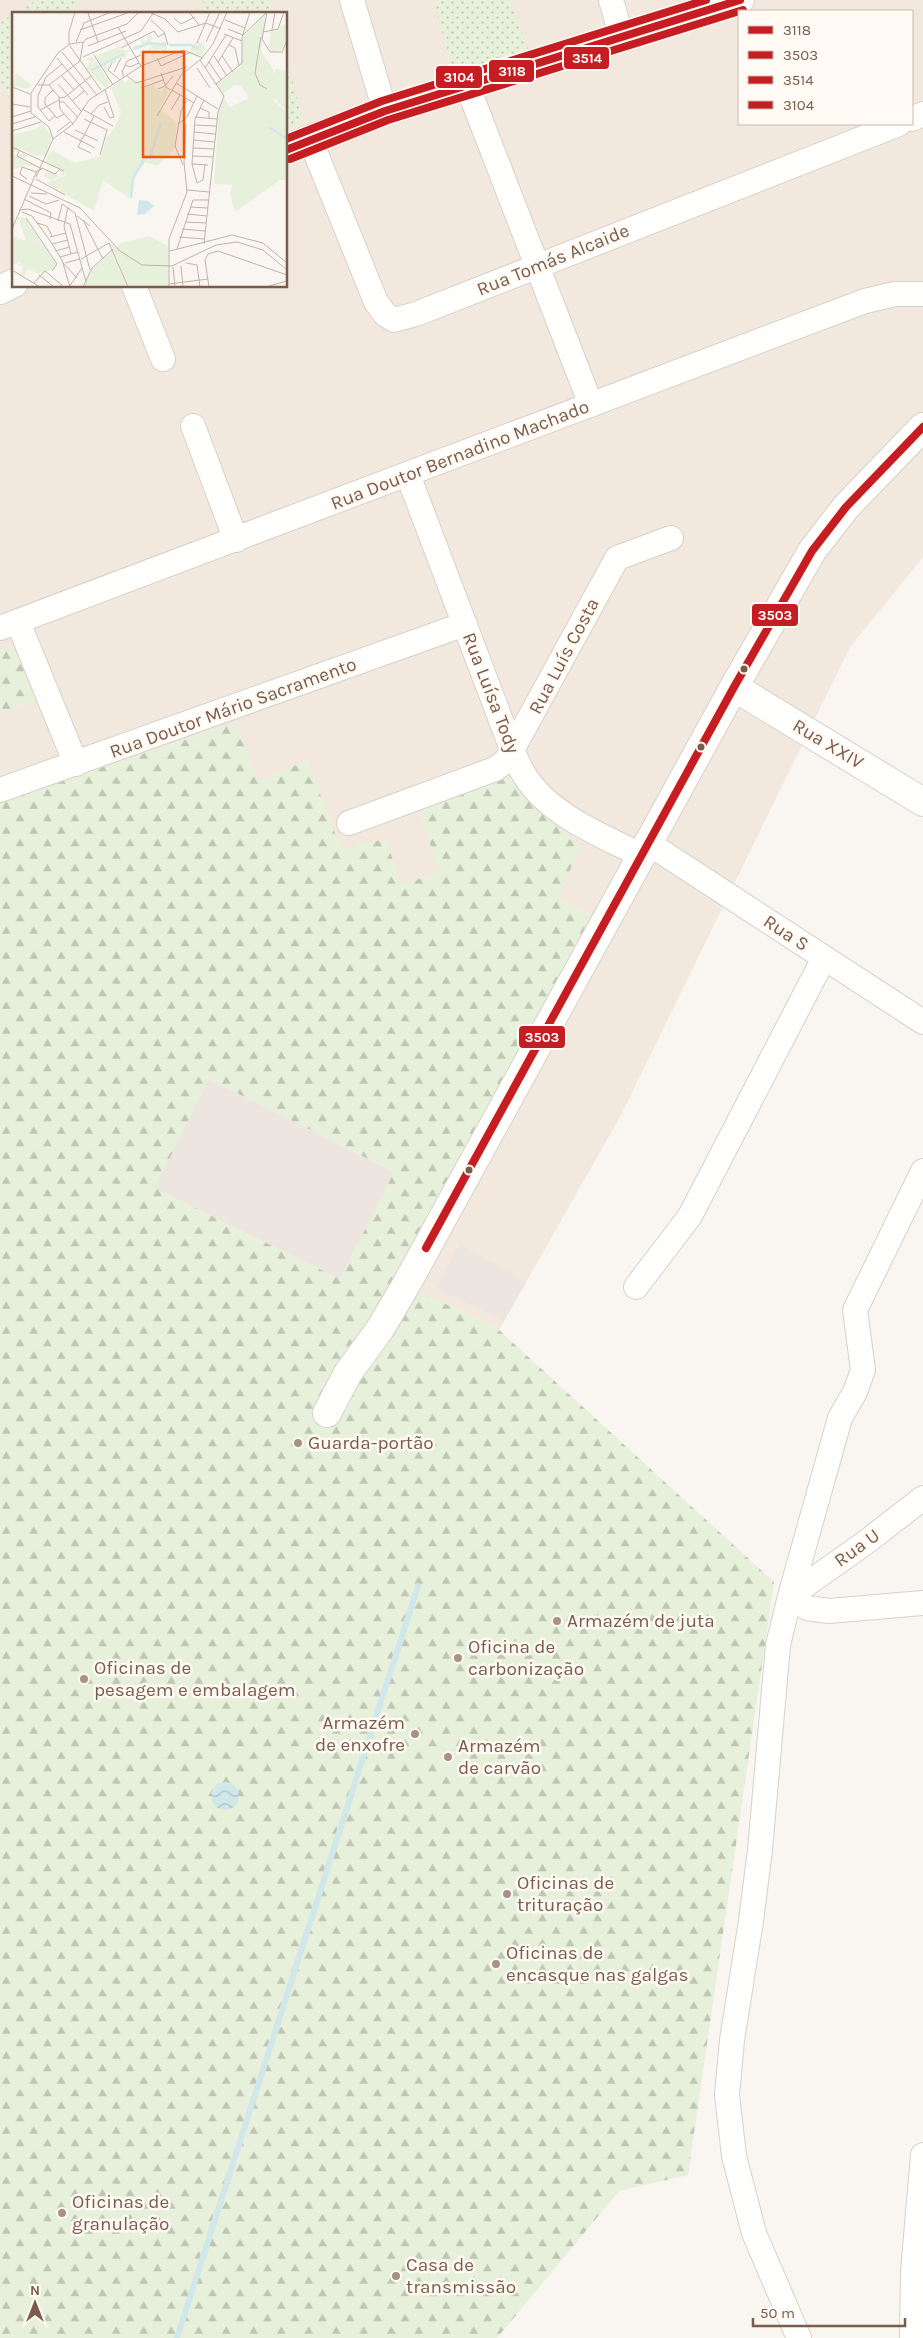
<svg xmlns="http://www.w3.org/2000/svg" width="923" height="2338" font-family="Karla,sans-serif">
<style>
.residential{fill:#f2e8de;fill-rule:evenodd}
.industrial{fill:#ede5e0}
.grass{fill:url(#grass-dots)}
.forest{fill:url(#forest-firs);fill-rule:evenodd}
.water{fill:url(#water-waves)}
.lines{fill:none;stroke-linecap:round;stroke-linejoin:round}
.stream{stroke:#d0e8ea;stroke-width:6}
.minor-casing{stroke:#d7d1cb;stroke-width:26}
.tertiary-casing{stroke:#d7d1cb;stroke-width:30}
.minor{stroke:#fefefd;stroke-width:24}
.tertiary{stroke:#fefefd;stroke-width:28}
.bus-1-casing{stroke:#fffaf3;stroke-width:11}
.bus-2-casing{stroke:#fffaf3;stroke-width:11}
.bus-3-casing{stroke:#fffaf3;stroke-width:11}
.bus-4-casing{stroke:#fffaf3;stroke-width:11}
.bus-1{stroke:#c61d23;stroke-width:8}
.bus-2{stroke:#c61d23;stroke-width:8}
.bus-3{stroke:#c61d23;stroke-width:8}
.bus-4{stroke:#c61d23;stroke-width:8}
.bus-dot{fill:#7a5c4d;stroke:#fffaf3;stroke-width:2}
.poi-dot{fill:#a69286;stroke:#fffaf3;stroke-width:2}
.labels{text-anchor:middle;dominant-baseline:central;stroke-width:5;stroke-linejoin:round;paint-order:stroke}
.street-label{font-size:19px;fill:#7a5c4d;stroke:#fffaf3}
.poi-label{font-size:19px;fill:#7a5c4d;stroke:#fffaf3;text-anchor:start}
.inset-river{fill:none;stroke:#d0e8ea;stroke-width:2.5}
.inset-road{fill:none;stroke:#c2b3aa;stroke-width:1}
.view{fill:#e8590c;fill-opacity:0.15;stroke:#e8590c;stroke-width:2.5}
.inset-edge{fill:none;stroke:#7a5c4d;stroke-width:2.5}
.line-badge{stroke:#fffaf3;stroke-width:2}
.badge-label{font-size:14px;text-anchor:middle;font-weight:bold;fill:#fff}
</style>
<defs>
<pattern id="grass-dots" width="8" height="8" patternUnits="userSpaceOnUse" patternTransform="scale(1.25)"><rect width="8" height="8" fill="#e7f0db"/><path d="M2 2h.1M6 6h.1" fill="none" stroke="#c0c6b4" stroke-width="1.8" stroke-linecap="round"/></pattern>
<pattern id="forest-firs" width="22" height="20" patternUnits="userSpaceOnUse" patternTransform="scale(1.25)"><rect width="22" height="20" fill="#e7f0db"/><path d="M5 1l3.5 6h-7zM16 11l3.5 6h-7z" fill="#c0c6b4"/></pattern>
<pattern id="water-waves" width="16" height="10" patternUnits="userSpaceOnUse" patternTransform="scale(1.25)"><rect width="16" height="10" fill="#d0e8ea"/><path d="M0 5q4-4 8 0t8 0" fill="none" stroke="#aebfc0"/></pattern>
</defs>
<rect width="100%" height="100%" fill="#f9f5f0"/>
<!-- residential -->
<path class="residential" d="M 0,0 L 923,0 L 923,557 L 850,647 L 621,1115 L 499,1330 L 394,1279 L 593,917 L 558,898 L 440,872 L 401,886 L 341,850 L 307,760 L 257,782 L 237,722 L 0,802 L 0,713 L 38,699 L 12,647 L 0,650 ZM 739,11 L 912,11 L 912,124 L 739,124 ZM 14,14 L 286,14 L 286,286 L 14,286 Z"/>
<!-- industrial -->
<path class="industrial" d="M 209,1079 L 394,1172 L 340,1279 L 154,1188 Z
M 460,1244 L 526,1282 L 504,1321 L 436,1288 Z"/>
<!-- grass -->
<path class="grass" d="M 37,0 L 82,0 L 75,5 L 79,14 L 14,14 L 14,96 L 9,99 L 0,80 L 0,22 Z
M 202,0 L 269,0 L 273,14 L 207,14 Z
M 433,0 L 510,0 L 528,49 L 454,73 Z
M 286,60 L 304,120 L 286,129 Z"/>
<!-- forest -->
<path class="forest" d="M 12,647 L 39,699 L 0,713 L 0,650 Z
M 237,722 L 257,782 L 307,760 L 341,849 L 386,839 L 401,885 L 440,872 L 418,810 L 506,776 L 580,847 L 558,898 L 593,917 L 394,1279 L 499,1330 L 774,1582 L 688,2175 L 619,2191 L 497,2338 L 0,2338 L 0,802 ZM 209,1079 L 394,1172 L 340,1279 L 155,1188 Z"/>
<!-- water -->
<path class="water" d="M211 1796a14 14 0 1 1 28 0a14 14 0 1 1-28 0Z"/>
<g class="lines">
<!-- stream -->
<path class="stream" d="M 177,2338 L 418,1586"/>
<!-- minor casing -->
<g class="minor-casing">
<path id="minor" d="M 352,0 L 385,111
M 611,0 L 622,38
M 467,85 L 591,405
M 912,119 L 923,114
M 310,139 L 376,302 L 385,314 L 394,320 L 416,314 L 899,124
M 134,286 L 163,359
M 193,426 L 236,540
M 408,475 L 513,752 C 517,760 520,769 525,776 C 550,816 602,835 642,856
M 18,622 L 76,764
M 0,628 L 865,301 L 895,294 L 923,294
M 0,790 L 465,624
M 349,823 L 495,769 L 506,761 L 617,558 L 671,538
M 648,843 L 923,1022
M 636,1287 L 690,1216 L 824,958
M 790,1596 L 865,1543 L 923,1498
M 790,1596 L 807,1608 L 829,1611 L 923,1603
M 799,2338 L 754,2233 L 734,2156 L 727,2095 L 732,2040 L 751,1921 L 760,1850 L 778,1645 L 790,1596 L 840,1418 L 855,1392 L 863,1370 L 855,1310 L 923,1171
M 912,2338 L 913,2271 L 923,2155"/>
</g>
<!-- tertiary casing -->
<g class="tertiary-casing">
<path id="tertiary" d="M 286,150 L 310,139 L 385,111 L 740,0
M 0,290 L 14,283
M 734,687 L 923,802
M 327,1413 L 348,1373 L 380,1329 L 406,1285 L 734,687 L 812,551 L 846,507 L 923,427"/>
</g>
<!-- minor -->
<use href="#minor" class="minor"/>
<!-- tertiary -->
<use href="#tertiary" class="tertiary"/>
<!-- bus-1 casing -->
<g class="bus-1-casing">
<path id="bus-1" d="M 286,150 L 385,111 L 740,0"/>
</g>
<!-- bus-2 casing -->
<g class="bus-2-casing">
<path id="bus-2" d="M 426,1248 L 734,687 L 812,551 L 846,507 L 923,427"/>
</g>
<!-- bus-3 casing -->
<g class="bus-3-casing">
<path id="bus-3" d="M 290,159 L 388,120 L 743,10"/>
</g>
<!-- bus-4 casing -->
<g class="bus-4-casing">
<path id="bus-4" d="M 286,139 L 382,101 L 706,0"/>
</g>
<!-- bus-1 -->
<use href="#bus-1" class="bus-1"/>
<!-- bus-2 -->
<use href="#bus-2" class="bus-2"/>
<!-- bus-3 -->
<use href="#bus-3" class="bus-3"/>
<!-- bus-4 -->
<use href="#bus-4" class="bus-4"/>
</g>
<!-- markers -->
<g class="bus-dot">
<circle cx="744" cy="669" r="4.5"/>
<circle cx="701" cy="747" r="4.5"/>
<circle cx="469" cy="1170" r="4.5"/>
</g>
<g class="poi-dot">
<circle cx="298" cy="1443" r="5"/>
<circle cx="557" cy="1621" r="5"/>
<circle cx="458" cy="1658" r="5"/>
<circle cx="84" cy="1679" r="5"/>
<circle cx="415" cy="1734" r="5"/>
<circle cx="448" cy="1757" r="5"/>
<circle cx="507" cy="1894" r="5"/>
<circle cx="496" cy="1964" r="5"/>
<circle cx="62" cy="2213" r="5"/>
<circle cx="396" cy="2276" r="5"/>
</g>
<g class="labels">
<!-- street labels -->
<g class="street-label">
<text transform="translate(553 260) rotate(-22)">Rua Tomás Alcaide</text>
<text transform="translate(460 455) rotate(-21)">Rua Doutor Bernadino Machado</text>
<text transform="translate(564 656) rotate(-62)">Rua Luís Costa</text>
<text transform="translate(491 693) rotate(69)">Rua Luísa Tody</text>
<text transform="translate(233 708) rotate(-20)">Rua Doutor Mário Sacramento</text>
<text transform="translate(828 744) rotate(31)">Rua XXIV</text>
<text transform="translate(786 933) rotate(33)">Rua S</text>
<text transform="translate(857 1548) rotate(-36)">Rua U</text>
</g>
<!-- poi labels -->
<g class="poi-label">
<text x="308" y="1443">Guarda-portão</text>
<text x="567" y="1621">Armazém de juta</text>
<text x="468" y="1647">Oficina de<tspan x="468" dy="22">carbonização</tspan></text>
<text x="94" y="1668">Oficinas de<tspan x="94" dy="22">pesagem e embalagem</tspan></text>
<text x="405" y="1723" text-anchor="end">Armazém<tspan x="405" dy="22">de enxofre</tspan></text>
<text x="458" y="1746">Armazém<tspan x="458" dy="22">de carvão</tspan></text>
<text x="517" y="1883">Oficinas de<tspan x="517" dy="22">trituração</tspan></text>
<text x="506" y="1953">Oficinas de<tspan x="506" dy="22">encasque nas galgas</tspan></text>
<text x="72" y="2202">Oficinas de<tspan x="72" dy="22">granulação</tspan></text>
<text x="406" y="2265">Casa de<tspan x="406" dy="22">transmissão</tspan></text>
</g>
</g>
<!-- overview -->
<g transform="translate(12 12)">
<rect width="275" height="275" fill="#f9f5f0"/>
<path d="M 274,12 L 275,24 L 269,38 L 260,40 L 256,35 L 259,22 L 257,20 ZM 137,23 L 143,26 L 138,28 L 141,32 L 155,29 L 154,42 L 151,43 L 149,37 L 143,39 L 142,46 L 139,42 L 141,36 L 131,44 L 129,42 L 140,35 L 137,32 L 122,38 L 122,34 L 130,32 L 128,28 L 136,29 L 134,25 ZM 105,32 L 109,36 L 106,37 L 121,39 L 113,41 L 115,48 L 106,65 L 115,48 L 112,45 L 105,46 L 103,51 L 96,51 L 94,60 L 84,44 L 104,36 ZM 81,45 L 84,48 L 81,49 L 79,54 L 84,49 L 97,70 L 94,77 L 74,56 L 79,49 L 73,46 ZM 4,61 L 19,73 L 16,77 L 0,74 ZM 29,111 L 40,124 L 35,144 L 24,144 L 8,136 L 0,141 L 5,144 L 11,141 L 16,144 L 10,147 L 28,156 L 13,153 L 0,158 L 0,123 L 24,117 ZM 41,139 L 63,151 L 55,162 L 39,168 L 32,164 L 34,158 L 48,164 L 51,160 L 34,150 L 37,141 ZM 6,205 L 13,206 L 26,226 L 25,229 L 27,228 L 34,237 L 27,254 L 0,245 L 10,255 L 0,249 L 0,224 L 14,229 ZM 137,224 L 156,234 L 156,275 L 116,275 L 98,230 L 103,236 L 109,231 Z" fill="#e7f0db"/>
<path d="M 253,2 L 249,39 L 261,57 L 262,89 L 275,100 L 275,168 L 268,168 L 223,200 L 218,182 L 220,173 L 202,172 L 207,97 L 212,86 L 218,95 L 237,86 L 229,74 L 222,73 L 211,82 L 205,72 L 229,54 L 231,25 ZM179 37a7 7 0 1 1 14 0a7 7 0 1 1-14 0ZM 110,67 L 114,71 L 116,67 L 121,70 L 131,69 L 129,76 L 141,72 L 149,80 L 153,75 L 157,78 L 148,97 L 165,111 L 162,138 L 145,154 L 133,150 L 123,165 L 117,186 L 91,168 L 82,199 L 34,171 L 53,164 L 63,151 L 89,144 L 94,126 L 102,117 L 109,100 L 99,76 ZM 18,119 L 14,125 L 20,127 L 17,133 L 8,127 L 6,131 L 23,136 L 25,144 L 10,135 L 8,137 L 0,135 L 0,123 L 4,126 ZM 34,237 L 44,252 L 41,257 L 27,262 L 16,257 L 12,264 L 8,262 L 11,255 L 7,250 L 0,253 L 0,245 L 27,253 ZM 99,239 L 115,275 L 72,275 L 79,258 Z" fill="#e7f0db"/>
<path d="M 263,57 L 275,59 L 275,100 L 256,79 Z" fill="#e7f0db"/>
<path d="M 127,188 L 136,189 L 142,194 L 133,202 L 125,203 Z" fill="#d0e8ea"/>
<path class="inset-river" d="M 157,33 L 179,33 L 186,37M 122,37 L 137,31 L 154,33M 80,58 L 112,42M 257,115 L 275,127M 119,186 L 121,166 L 133,146 L 138,146 L 149,111"/>
<path class="inset-road" d="M 137,0 L 153,7 L 166,20 L 194,11 L 209,17M 177,0 L 187,13M 255,0 L 250,27 L 258,40 L 270,40 L 275,28M 76,1 L 86,30M 162,6 L 169,12 L 183,5M 139,8 L 152,20 L 156,33M 213,8 L 233,16M 106,15 L 129,54M 216,17 L 231,23M 68,18 L 118,0M 260,18 L 263,0M 251,20 L 266,17 L 272,0M 212,22 L 230,29M 231,23 L 255,0M 249,25 L 243,61 L 248,73 L 255,77M 64,30 L 72,11 L 99,0M 194,30 L 208,0M 71,31 L 74,27 L 115,12 L 127,0M 185,31 L 198,0M 57,33 L 57,20 L 63,0M 217,33 L 223,36 L 227,54M 58,34 L 89,78M 76,34 L 114,19M 109,36 L 142,19 L 146,25 L 153,21M 50,40 L 85,83M 82,43 L 101,73M 202,44 L 215,64M 210,44 L 221,60M 71,45 L 129,19 L 142,0M 45,46 L 76,83M 145,46 L 149,54 L 179,40M 188,48 L 212,84M 197,50 L 209,68M 206,50 L 221,26M 100,51 L 96,58 L 108,68M 113,53 L 118,55 L 127,51M 185,56 L 198,76M 193,56 L 214,23M 102,60 L 109,46M 149,61 L 154,75 L 159,78M 49,63 L 62,78M 114,63 L 124,71 L 175,55M 112,65 L 110,60 L 115,49 L 129,43M 164,71 L 206,97M 46,72 L 69,99M 204,72 L 230,51 L 230,25 L 238,0M 26,73 L 37,73 L 68,49 L 71,31M 37,73 L 47,85 L 48,97 L 61,112M 0,75 L 18,82M 129,76 L 151,68M 146,77 L 153,74 L 161,64M 41,78 L 33,86 L 33,92 L 45,106 L 52,102M 93,78 L 102,105M 160,78 L 182,91M 47,86 L 53,85 L 79,64M 192,88 L 183,107 L 180,152 L 185,171 L 191,168 L 193,152M 60,89 L 72,79M 47,90 L 52,90 L 66,106M 0,92 L 18,95M 92,95 L 98,106 L 102,105M 188,96 L 197,100 L 197,107M 70,97 L 101,114M 28,98 L 47,88M 159,98 L 168,83M 79,102 L 87,93 L 96,90M 43,104 L 37,109 L 26,95 L 26,84 L 34,65 L 50,52M 145,104 L 169,63 L 189,47 L 201,32 L 215,0M 0,105 L 19,99M 183,105 L 205,107M 72,107 L 95,118 L 88,143M 0,112 L 23,105M 166,112 L 175,105 L 185,84M 183,113 L 204,114M 63,118 L 86,129M 0,119 L 29,110M 45,120 L 58,110M 52,120 L 83,136M 182,120 L 203,122M 41,127 L 61,112 L 77,88 L 129,54 L 171,38 L 191,46M 41,127 L 37,115 L 19,101 L 19,81 L 46,41 L 58,32 L 71,30M 182,128 L 202,130M 0,135 L 52,159M 181,136 L 202,137M 7,139 L 5,144 L 30,157M 79,141 L 66,135 L 82,104M 181,144 L 201,145M 180,152 L 196,153M 171,153 L 163,134 L 169,99 L 175,88M 30,156 L 43,162 L 48,157M 0,164 L 68,196 L 108,239 L 130,253 L 160,254 L 204,233 L 225,230 L 251,238 L 275,258M 24,165 L 41,127M 15,167 L 8,162 L 10,155 L 24,160M 24,167 L 53,183M 175,178 L 197,180M 19,181 L 35,182M 17,184 L 34,192 L 47,188M 12,187 L 39,201 L 38,207M 56,195 L 52,214 L 59,242M 178,195 L 196,196M 7,198 L 16,197 L 58,212 L 74,270M 10,200 L 20,204 L 39,230 L 50,248 L 58,275M 175,202 L 195,204M 65,204 L 78,214M 14,206 L 45,252 L 40,259M 71,208 L 91,247M 46,209 L 50,192 L 63,201 L 78,258M 173,210 L 194,211M 25,211 L 35,214 L 40,224M 0,217 L 25,159 L 30,157M 170,217 L 193,219M 38,225 L 54,221M 167,225 L 192,227M 97,231 L 116,275M 40,232 L 56,228M 192,232 L 206,100 L 212,84M 165,237 L 181,188 L 196,188M 43,239 L 58,235M 158,239 L 220,223 L 251,231 L 275,251M 48,245 L 66,240M 69,247 L 97,231M 51,251 L 65,266M 53,251 L 68,247M 174,251 L 185,253 L 188,275M 169,254 L 171,275M 161,255 L 163,275M 0,258 L 28,275M 27,263 L 42,275M 22,271 L 33,259 L 52,275M 157,272 L 196,267M 57,275 L 70,256M 71,275 L 80,256 L 101,237M 157,275 L 157,227 L 175,180 L 172,150 L 174,112M 197,275 L 193,248 L 196,242 L 206,239 L 275,263M 254,275 L 275,269"/>
<path class="view" d="M 131,40 L 172,40 L 172,145 L 131,145 Z"/>
<rect width="275" height="275" class="inset-edge"/>
</g>
<g class="line-badge">
<rect x="563" y="46" width="47" height="24" rx="5" fill="#c61d23"/>
<rect x="488" y="59" width="47" height="24" rx="5" fill="#c61d23"/>
<rect x="435" y="65" width="48" height="24" rx="5" fill="#c61d23"/>
<rect x="751" y="603" width="48" height="24" rx="5" fill="#c61d23"/>
<rect x="518" y="1025" width="48" height="24" rx="5" fill="#c61d23"/>
</g>
<g class="badge-label">
<text x="587" y="63">3514</text>
<text x="512" y="76">3118</text>
<text x="459" y="82">3104</text>
<text x="775" y="620">3503</text>
<text x="542" y="1042">3503</text>
</g>
<!-- legend -->
<rect x="738" y="10" width="175" height="115" fill="#fffaf3" stroke="#cabbb1"/>
<rect x="748" y="26" width="25" height="8" fill="#c61d23" stroke="#cabbb1"/>
<text x="783" y="35" font-size="15" fill="#7a5c4d">3118</text>
<rect x="748" y="51" width="25" height="8" fill="#c61d23" stroke="#cabbb1"/>
<text x="783" y="60" font-size="15" fill="#7a5c4d">3503</text>
<rect x="748" y="76" width="25" height="8" fill="#c61d23" stroke="#cabbb1"/>
<text x="783" y="85" font-size="15" fill="#7a5c4d">3514</text>
<rect x="748" y="101" width="25" height="8" fill="#c61d23" stroke="#cabbb1"/>
<text x="783" y="110" font-size="15" fill="#7a5c4d">3104</text>
<!-- north arrow -->
<g transform="translate(35 2303)" stroke="#fffaf3" stroke-width="4" paint-order="stroke">
<path d="M0-4L9 19L0 12L-9 19Z" fill="#7a5c4d"/>
<text y="-8" font-size="14" font-weight="bold" text-anchor="middle" fill="#7a5c4d">N</text>
</g>
<!-- scale -->
<path d="M753 2318v8h152v-8" fill="none" stroke="#7a5c4d" stroke-width="2.5"/>
<text x="760" y="2318" font-size="15" fill="#7a5c4d" stroke="#fffaf3" stroke-width="4" paint-order="stroke">50 m</text>
</svg>
